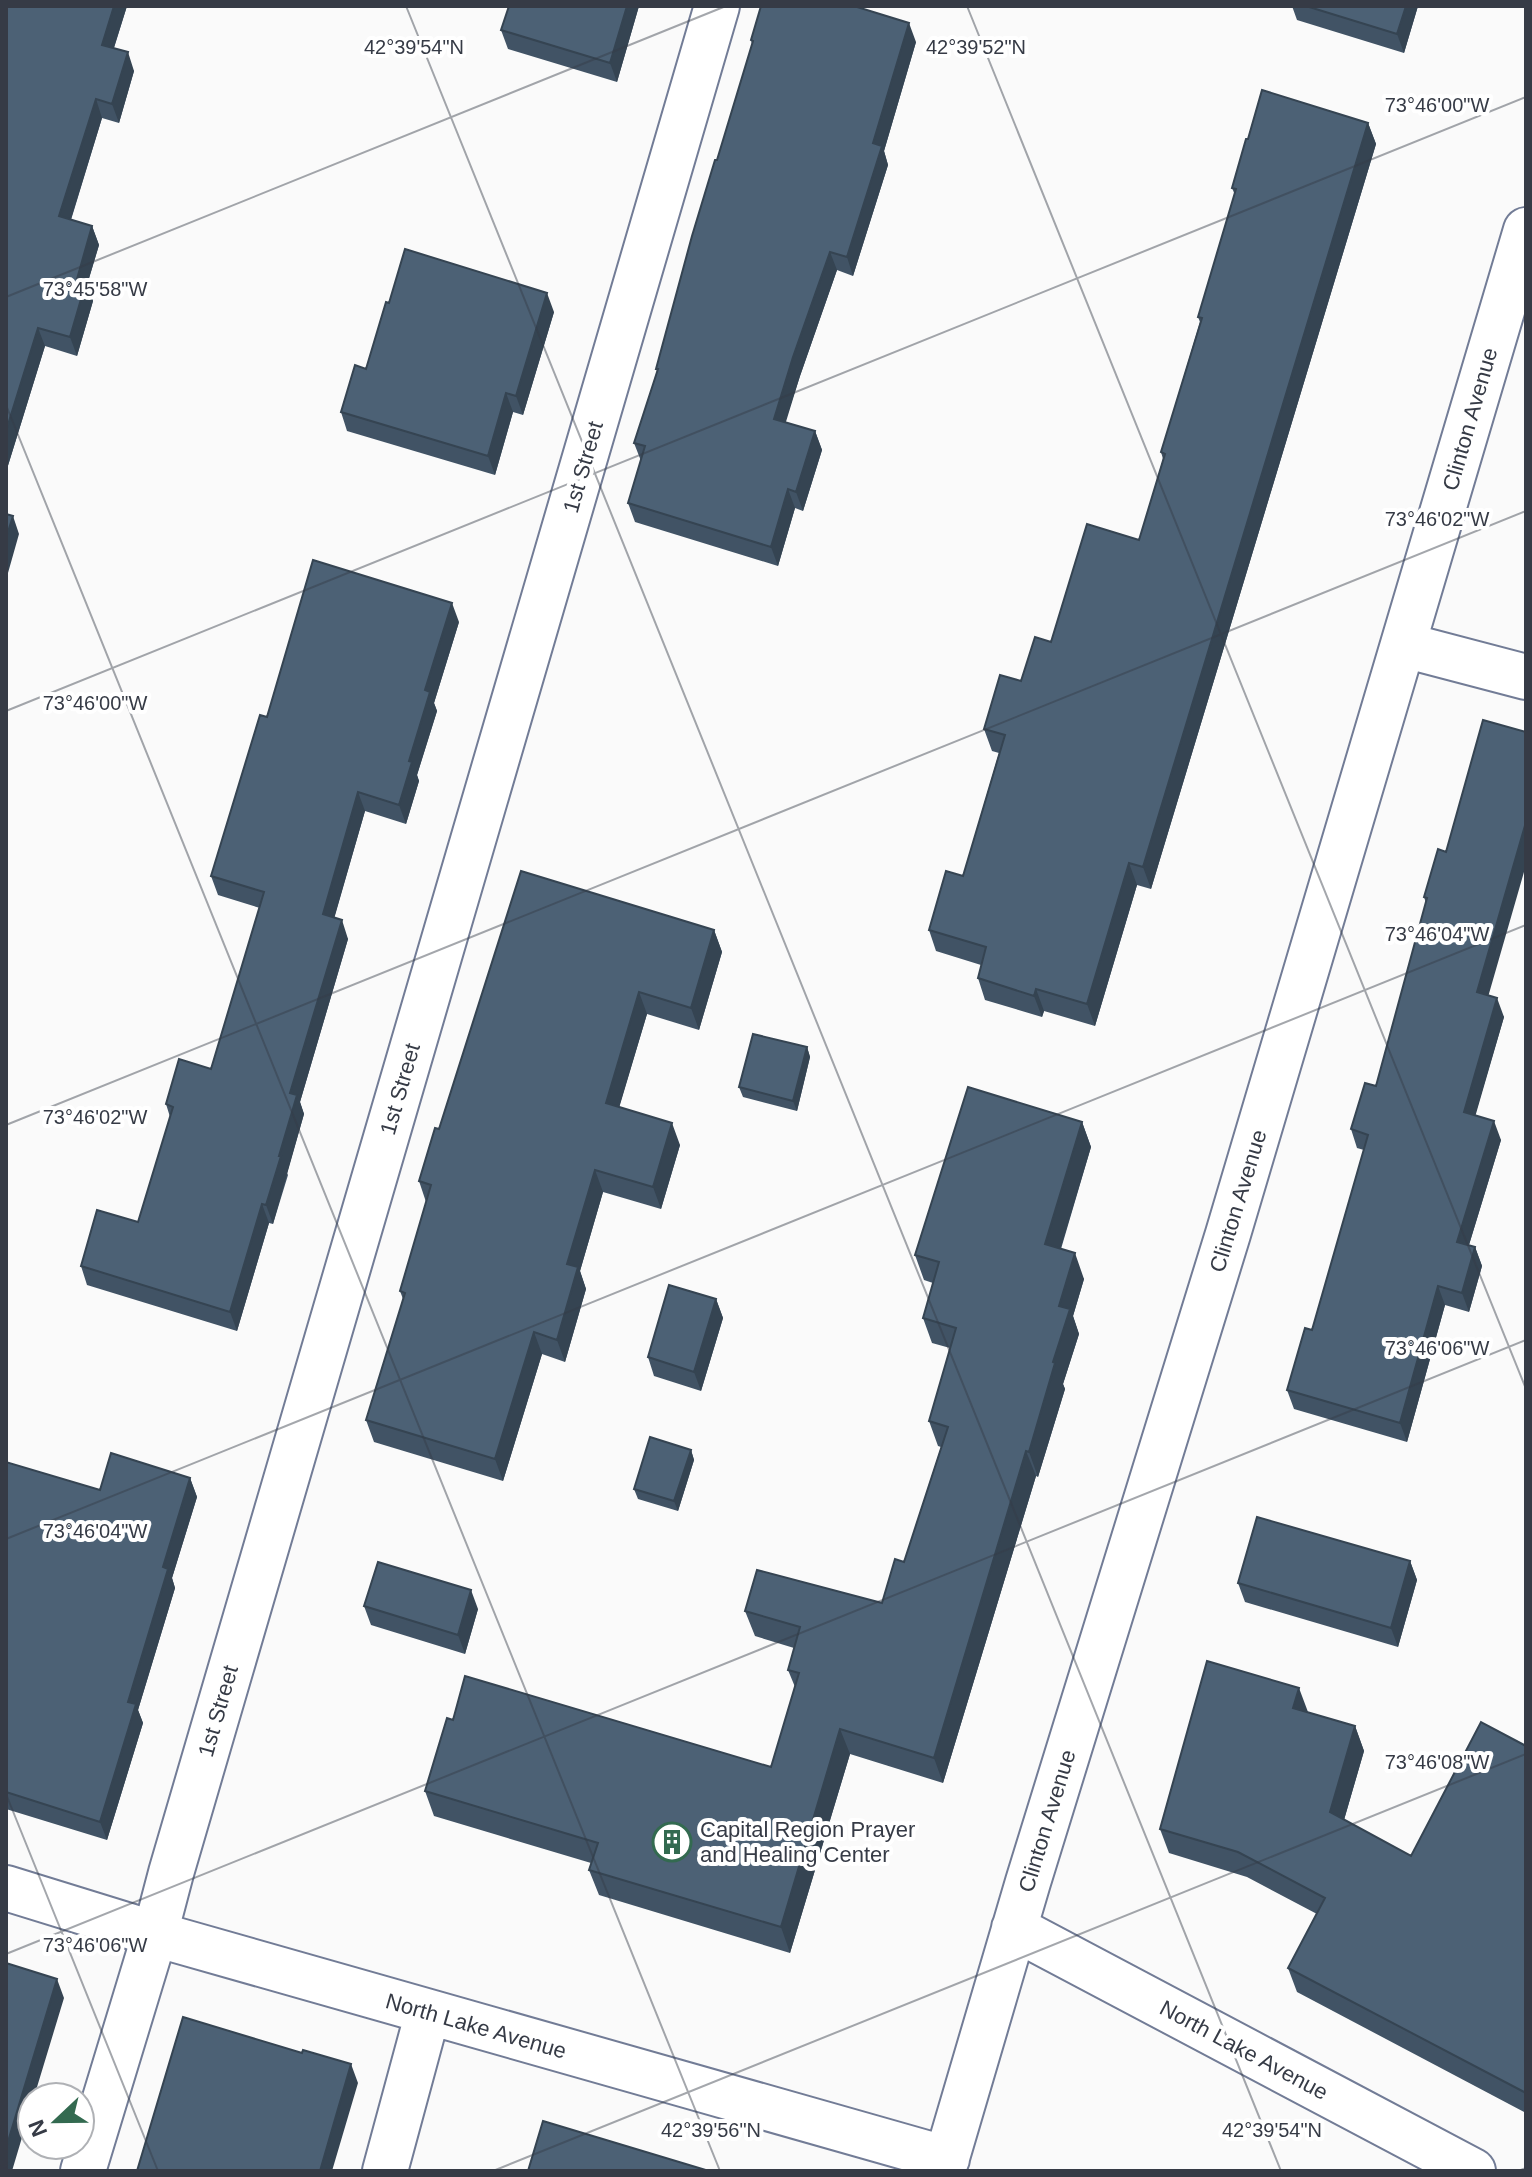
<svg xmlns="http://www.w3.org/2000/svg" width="1532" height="2177" font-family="Arial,sans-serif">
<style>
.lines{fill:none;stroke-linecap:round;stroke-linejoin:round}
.minor-casing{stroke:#727c96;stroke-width:48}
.minor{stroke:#fff;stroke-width:44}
.wall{fill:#415365}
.shaded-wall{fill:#354452}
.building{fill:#4c6175;stroke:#354452;stroke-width:2}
.ticks{fill:none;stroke:#363b46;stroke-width:2;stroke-opacity:0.45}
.labels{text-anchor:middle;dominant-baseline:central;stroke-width:8;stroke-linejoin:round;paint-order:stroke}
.street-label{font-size:22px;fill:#363b46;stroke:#fff}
.poi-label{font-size:22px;fill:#363b46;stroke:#fff;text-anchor:start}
.ticks-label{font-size:20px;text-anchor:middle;fill:#363b46;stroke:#fff;stroke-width:8;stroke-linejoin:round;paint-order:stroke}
</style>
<rect width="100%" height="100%" fill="#fafafa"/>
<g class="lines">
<!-- minor casing -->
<g class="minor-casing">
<path id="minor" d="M 1404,645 L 1526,677
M 6,1888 L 155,1934 L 947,2159
M 1014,1928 L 1473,2171
M 83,2171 L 155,1934 L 171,1873 L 717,6
M 385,2171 L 428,2012
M 943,2171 L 1028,1882 L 1228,1234 L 1526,230"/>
</g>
<!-- minor -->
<use href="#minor" class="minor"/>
</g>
<!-- wall -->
<path class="wall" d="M 6,6 L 127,6 L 114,48 L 134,71 L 119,123 L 102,118 L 71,220 L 92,226 L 99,245 L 87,285 L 93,301 L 77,356 L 45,346 L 6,472 Z
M 639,6 L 617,82 L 508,49 L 501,30 Z
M 1292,6 L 1418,6 L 1404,53 L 1297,20 Z
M 751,40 L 916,42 L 884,151 L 888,165 L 853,276 L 837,270 L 800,376 L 785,422 L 815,431 L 822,450 L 803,511 L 795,508 L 778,566 L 635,522 L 628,503 L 641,461 L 634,443 L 657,371 L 656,369 L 752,44 Z
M 1368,123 L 1376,144 L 1151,889 L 1137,885 L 1095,1026 L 1044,1011 L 1042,1017 L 985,1000 L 978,978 L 981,965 L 936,951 L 929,930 L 963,876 L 999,753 L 992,751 L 984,729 L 1051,642 L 1139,540 L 1163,459 L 1161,452 L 1200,322 L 1198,317 L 1235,195 L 1232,188 L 1248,139 Z
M 389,303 L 554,312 L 523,415 L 513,412 L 495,475 L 347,431 L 341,412 L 366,369 Z
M 459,622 L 434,703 L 437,711 L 417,775 L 419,781 L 406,824 L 365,811 L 334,918 L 348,939 L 300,1102 L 304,1114 L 287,1173 L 288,1175 L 273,1224 L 269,1223 L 237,1331 L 87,1285 L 81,1266 L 138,1222 L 170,1117 L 166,1104 L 211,1069 L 260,908 L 218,895 L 211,876 L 267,717 Z
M 1438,849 L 1488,995 L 1504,1017 L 1475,1115 L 1501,1140 L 1469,1245 L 1475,1247 L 1482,1266 L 1469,1312 L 1445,1305 L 1407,1442 L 1294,1409 L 1287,1390 L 1312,1330 L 1364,1150 L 1357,1148 L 1351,1129 L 1376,1086 L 1426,903 L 1424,897 Z
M 714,930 L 722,952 L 699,1030 L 647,1014 L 619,1107 L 680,1145 L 661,1209 L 603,1192 L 580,1271 L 586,1289 L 565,1362 L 542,1354 L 503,1481 L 374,1442 L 366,1420 L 403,1299 L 400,1291 L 426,1202 L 419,1181 L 439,1129 Z
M 807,1047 L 810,1057 L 797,1111 L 743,1097 L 739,1087 Z
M 1082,1122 L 1091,1147 L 1061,1249 L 1084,1279 L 1073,1316 L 1079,1334 L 1063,1384 L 1065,1389 L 1038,1477 L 1036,1476 L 943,1783 L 850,1754 L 790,1953 L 599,1895 L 589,1870 L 591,1863 L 434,1816 L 425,1791 L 453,1720 L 771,1767 L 795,1687 L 788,1670 L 794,1648 L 755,1636 L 745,1611 L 882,1603 L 904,1562 L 941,1447 L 938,1446 L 929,1421 L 950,1348 L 932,1343 L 923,1318 L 933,1283 L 924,1280 L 915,1255 Z
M 716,1299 L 723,1318 L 701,1391 L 654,1376 L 648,1357 Z
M 691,1450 L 694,1460 L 678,1511 L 638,1499 L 634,1489 Z
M 6,1462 L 100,1490 L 190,1478 L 197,1497 L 172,1578 L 175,1588 L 138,1710 L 143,1723 L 107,1840 L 6,1809 Z
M 1410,1561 L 1417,1580 L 1398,1647 L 1245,1602 L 1238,1583 Z
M 364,1606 L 478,1609 L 465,1654 L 371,1625 Z
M 1308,1712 L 1355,1726 L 1364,1751 L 1344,1820 L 1411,1856 L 1526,1746 L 1526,2113 L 1297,1992 L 1288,1968 L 1317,1914 L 1247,1877 L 1169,1853 L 1160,1829 Z"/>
<!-- shaded-wall -->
<path class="shaded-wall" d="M 114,6 L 127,6 L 109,63 L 102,45 Z
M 627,6 L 639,6 L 617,82 L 610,63 Z
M 1406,6 L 1418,6 L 1404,53 L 1397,34 Z
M 909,23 L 916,42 L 884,151 L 888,165 L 853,276 L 847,257 L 873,143 Z
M 128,52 L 134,71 L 119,123 L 112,104 Z
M 96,99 L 102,118 L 66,235 L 59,216 Z
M 1368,123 L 1376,144 L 1151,889 L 1143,867 Z
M 92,226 L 99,245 L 87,285 L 93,301 L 77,356 L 70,337 L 77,279 Z
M 830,252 L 837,270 L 800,376 L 781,438 L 774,419 L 793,357 Z
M 547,293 L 554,312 L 523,415 L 516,396 Z
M 38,328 L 45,346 L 6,472 L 6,431 Z
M 506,393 L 513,412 L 495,475 L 488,456 Z
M 815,431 L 822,450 L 803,511 L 796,492 Z
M 788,489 L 795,508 L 778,566 L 771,547 Z
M 13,516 L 19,534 L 6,580 L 6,538 Z
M 452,603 L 459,622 L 434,703 L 437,711 L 417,775 L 419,781 L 406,824 L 399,805 L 425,690 Z
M 358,792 L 365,811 L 330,933 L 323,914 Z
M 1526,822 L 1526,865 L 1484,1011 L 1477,992 Z
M 1129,863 L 1137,885 L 1095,1026 L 1087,1004 Z
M 342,920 L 348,939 L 300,1102 L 304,1114 L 273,1224 L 266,1205 L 279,1156 L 290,1093 Z
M 714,930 L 722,952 L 699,1030 L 691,1008 Z
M 1036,989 L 1044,1011 L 1042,1017 L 1034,996 Z
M 639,992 L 647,1014 L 614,1125 L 606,1103 Z
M 1497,998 L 1504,1017 L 1471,1131 L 1464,1112 Z
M 807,1047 L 810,1057 L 797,1111 L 793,1101 Z
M 1494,1121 L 1501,1140 L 1464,1261 L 1457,1242 Z
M 1082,1122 L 1091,1147 L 1054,1270 L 1045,1244 Z
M 672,1123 L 680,1145 L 661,1209 L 653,1187 Z
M 595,1170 L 603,1192 L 580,1271 L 586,1289 L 565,1362 L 557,1340 L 567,1264 Z
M 262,1204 L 269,1223 L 237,1331 L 230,1312 Z
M 1475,1247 L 1482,1266 L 1469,1312 L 1462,1293 Z
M 1075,1253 L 1084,1279 L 1073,1316 L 1079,1334 L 1063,1384 L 1065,1389 L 1038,1477 L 1029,1452 L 1059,1306 Z
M 1438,1286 L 1445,1305 L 1407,1442 L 1400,1423 Z
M 716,1299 L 723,1318 L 701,1391 L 694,1372 Z
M 534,1332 L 542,1354 L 503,1481 L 495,1459 Z
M 691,1450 L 694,1460 L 678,1511 L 674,1501 Z
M 1026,1451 L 1036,1476 L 943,1783 L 934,1758 Z
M 190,1478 L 197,1497 L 172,1578 L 175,1588 L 138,1710 L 143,1723 L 107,1840 L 100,1822 L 128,1702 L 163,1567 Z
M 1410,1561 L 1417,1580 L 1398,1647 L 1391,1628 Z
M 471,1590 L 478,1609 L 465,1654 L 458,1635 Z
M 1299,1688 L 1308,1712 L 1293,1708 Z
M 1355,1726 L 1364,1751 L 1339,1837 L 1330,1812 Z
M 840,1729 L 850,1754 L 790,1953 L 781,1927 Z
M 57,1979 L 64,1998 L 34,2097 L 32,2097 L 32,2104 L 12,2171 L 6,2171 L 6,2148 Z
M 351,2064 L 358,2083 L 332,2171 L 320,2171 Z"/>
<!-- building -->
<path class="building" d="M 6,6 L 114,6 L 102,45 L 128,52 L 112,104 L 96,99 L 59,216 L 92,226 L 77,279 L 86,282 L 70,337 L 38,328 L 6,431 Z
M 509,6 L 627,6 L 610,63 L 501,30 Z
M 761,6 L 854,6 L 909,23 L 873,143 L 882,146 L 847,257 L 830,252 L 793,357 L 774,419 L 815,431 L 796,492 L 788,489 L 771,547 L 628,503 L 645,446 L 634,443 L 658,369 L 656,369 L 692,236 L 715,160 L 717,160 L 753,41 L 751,40 Z
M 1306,6 L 1406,6 L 1397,34 Z
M 1262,90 L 1368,123 L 1143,867 L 1129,863 L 1087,1004 L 1036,989 L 1034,996 L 978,978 L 986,947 L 929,930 L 946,871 L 963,876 L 1005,735 L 984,729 L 1000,675 L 1021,681 L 1035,637 L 1051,642 L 1087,524 L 1139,540 L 1165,454 L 1161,452 L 1202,318 L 1198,317 L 1236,189 L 1232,188 L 1246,139 L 1248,139 Z
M 405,249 L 547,293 L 516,396 L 506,393 L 488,456 L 341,412 L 355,365 L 366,369 L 386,302 L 389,303 Z
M 6,514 L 13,516 L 6,538 Z
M 313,560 L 452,603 L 425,690 L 430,692 L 409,761 L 412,762 L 399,805 L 358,792 L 323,914 L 342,920 L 290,1093 L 297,1095 L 279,1156 L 281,1156 L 266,1205 L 262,1204 L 230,1312 L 81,1266 L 97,1210 L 138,1222 L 173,1107 L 166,1104 L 179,1059 L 211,1069 L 264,892 L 211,876 L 260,715 L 267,717 Z
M 1483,720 L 1526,732 L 1526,822 L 1477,992 L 1497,998 L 1464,1112 L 1494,1121 L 1457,1242 L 1475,1247 L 1462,1293 L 1438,1286 L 1400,1423 L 1287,1390 L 1305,1328 L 1312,1330 L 1368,1135 L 1351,1129 L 1365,1083 L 1376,1086 L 1427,898 L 1424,897 L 1438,849 L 1446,852 Z
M 521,871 L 714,930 L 691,1008 L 639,992 L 606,1103 L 672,1123 L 653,1187 L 595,1170 L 567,1264 L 578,1267 L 557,1340 L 534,1332 L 495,1459 L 366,1420 L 405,1293 L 400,1291 L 431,1185 L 419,1181 L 435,1128 L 439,1129 Z
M 753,1034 L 807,1047 L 793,1101 L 739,1087 Z
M 968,1087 L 1082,1122 L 1045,1244 L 1075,1253 L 1059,1306 L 1070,1309 L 1053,1362 L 1055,1363 L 1029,1452 L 1026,1451 L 934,1758 L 840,1729 L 781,1927 L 589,1870 L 598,1843 L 425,1791 L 447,1718 L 453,1720 L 465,1676 L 771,1767 L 799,1673 L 788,1670 L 800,1627 L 745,1611 L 757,1570 L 882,1603 L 895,1559 L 904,1562 L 948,1427 L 929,1421 L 956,1328 L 923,1318 L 939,1262 L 915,1255 Z
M 669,1285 L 716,1299 L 694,1372 L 648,1357 Z
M 650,1437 L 691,1450 L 674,1501 L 634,1489 Z
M 111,1453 L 190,1478 L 163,1567 L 168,1569 L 128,1702 L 136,1704 L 100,1822 L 6,1792 L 6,1462 L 100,1490 Z
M 1257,1517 L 1410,1561 L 1391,1628 L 1238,1583 Z
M 378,1562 L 471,1590 L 458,1635 L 364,1606 Z
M 1207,1661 L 1299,1688 L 1293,1708 L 1355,1726 L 1330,1812 L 1411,1856 L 1481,1722 L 1526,1746 L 1526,2093 L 1288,1968 L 1325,1898 L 1238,1852 L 1160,1829 Z
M 6,1963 L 57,1979 L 6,2148 Z
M 183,2017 L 302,2053 L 303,2050 L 351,2064 L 320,2171 L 137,2171 Z
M 543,2121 L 709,2171 L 528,2171 Z"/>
<!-- ticks -->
<path class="ticks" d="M 406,6 L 1281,2171M 967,6 L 1526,1389M 6,297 L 726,6M 6,405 L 720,2171M 6,711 L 1526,97M 6,1125 L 1526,511M 6,1539 L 1526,925M 6,1794 L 158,2171M 6,1954 L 1526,1340M 493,2171 L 1526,1754M 1518,2171 L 1526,2168"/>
<!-- icons -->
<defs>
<g id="building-ring" transform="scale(2)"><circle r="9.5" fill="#fff" stroke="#336a50" stroke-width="1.5"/><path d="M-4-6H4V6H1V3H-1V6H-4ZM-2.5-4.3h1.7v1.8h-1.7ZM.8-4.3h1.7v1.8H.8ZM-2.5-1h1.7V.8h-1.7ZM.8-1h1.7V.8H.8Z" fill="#336a50"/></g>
</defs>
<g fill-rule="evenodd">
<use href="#building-ring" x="672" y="1842"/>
</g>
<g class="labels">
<!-- street labels -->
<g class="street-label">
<text transform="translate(1470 419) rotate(-74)">Clinton Avenue</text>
<text transform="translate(583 467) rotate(-74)">1st Street</text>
<text transform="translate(400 1089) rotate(-74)">1st Street</text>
<text transform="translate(1238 1201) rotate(-73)">Clinton Avenue</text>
<text transform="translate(218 1711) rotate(-74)">1st Street</text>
<text transform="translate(1047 1821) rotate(-73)">Clinton Avenue</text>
<text transform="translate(476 2026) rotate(16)">North Lake Avenue</text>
<text transform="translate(1244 2050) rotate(28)">North Lake Avenue</text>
</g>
<!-- poi labels -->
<g class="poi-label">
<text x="700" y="1829">Capital Region Prayer<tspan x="700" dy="25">and Healing Center</tspan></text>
</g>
</g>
<g class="ticks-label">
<text x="414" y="54">42°39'54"N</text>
<text x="976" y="54">42°39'52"N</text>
<text x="1437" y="112">73°46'00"W</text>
<text x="95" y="296">73°45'58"W</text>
<text x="1437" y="526">73°46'02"W</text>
<text x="95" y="710">73°46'00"W</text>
<text x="1437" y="941">73°46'04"W</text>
<text x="95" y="1124">73°46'02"W</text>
<text x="1437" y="1355">73°46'06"W</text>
<text x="95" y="1538">73°46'04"W</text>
<text x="1437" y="1769">73°46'08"W</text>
<text x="95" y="1952">73°46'06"W</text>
<text x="711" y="2137">42°39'56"N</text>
<text x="1272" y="2137">42°39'54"N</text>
</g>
<!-- border -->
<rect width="1532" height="2177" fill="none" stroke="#363b46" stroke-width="16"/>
<!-- north arrow -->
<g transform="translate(56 2121) rotate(248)"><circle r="38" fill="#ffffff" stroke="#afb1b5" stroke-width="2"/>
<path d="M0-6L14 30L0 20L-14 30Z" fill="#336a50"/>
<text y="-12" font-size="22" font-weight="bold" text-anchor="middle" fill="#363b46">N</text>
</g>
</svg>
